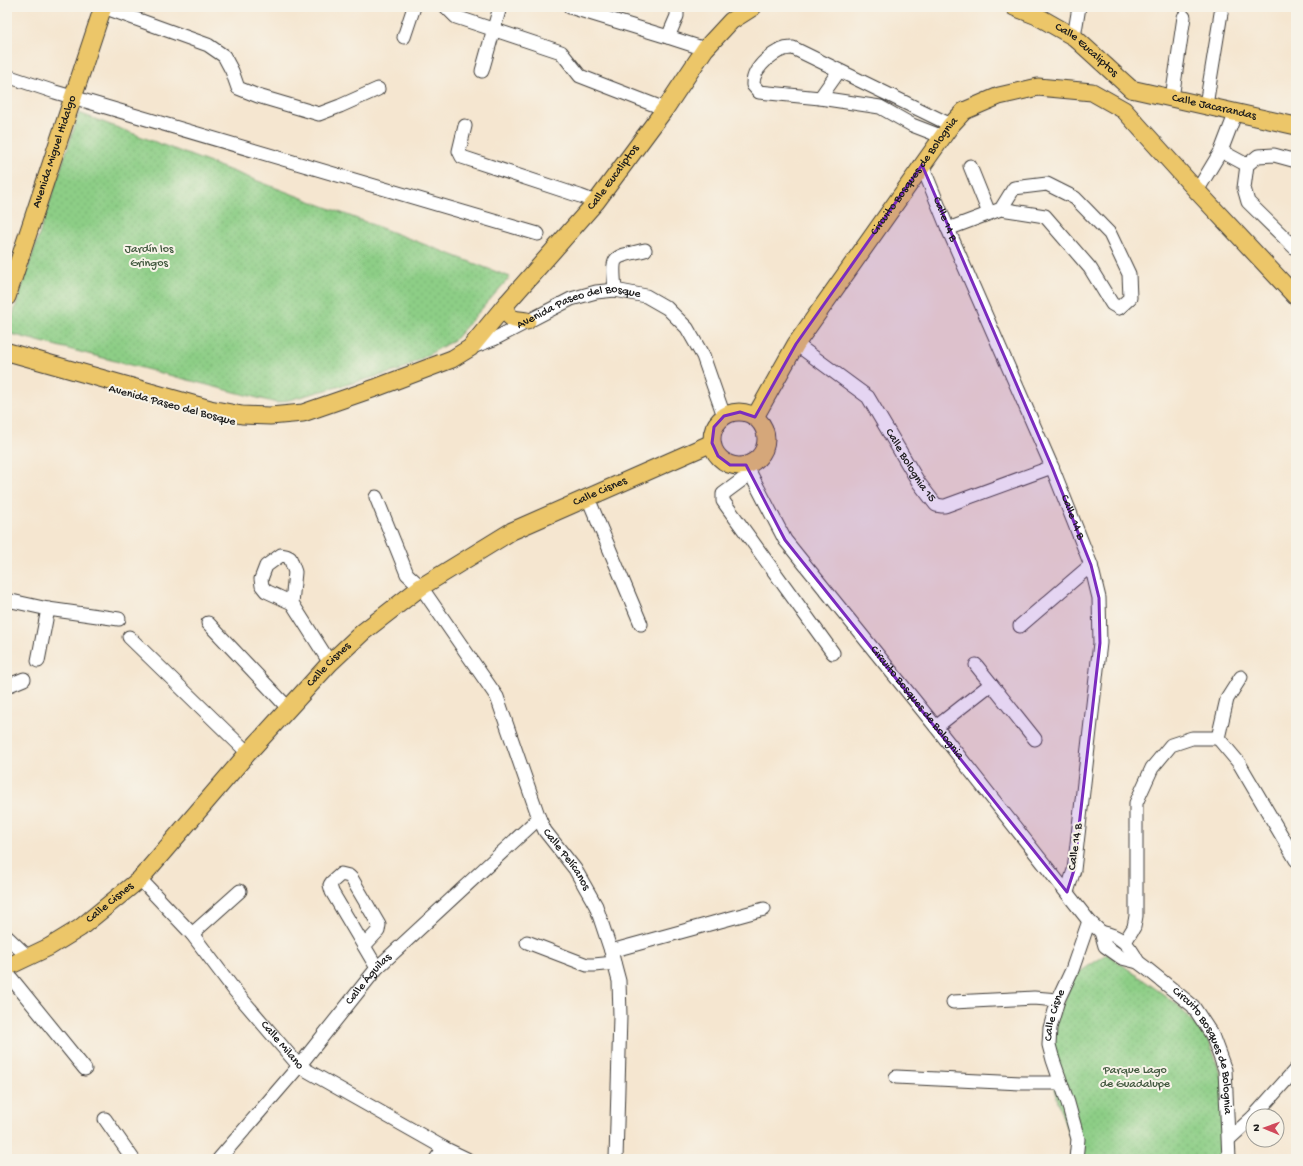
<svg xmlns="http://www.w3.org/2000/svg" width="1303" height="1166" font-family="'Gochi Hand',sans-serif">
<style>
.park{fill:url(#park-dots);stroke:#547551}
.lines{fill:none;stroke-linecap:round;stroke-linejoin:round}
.minor-casing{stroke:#3d3a37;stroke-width:15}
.major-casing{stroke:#3d3a37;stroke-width:19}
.minor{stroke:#fff;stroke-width:13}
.major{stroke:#ecc669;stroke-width:17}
.marked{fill:#7b2cbf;fill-opacity:0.2;stroke:#7b2cbf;stroke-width:3;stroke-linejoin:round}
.labels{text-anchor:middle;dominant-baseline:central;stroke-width:4;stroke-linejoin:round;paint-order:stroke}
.street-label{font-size:12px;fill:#1c1c1c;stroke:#f7f3e8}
.park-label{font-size:12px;fill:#445a41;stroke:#f7f3e8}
</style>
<defs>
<pattern id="park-dots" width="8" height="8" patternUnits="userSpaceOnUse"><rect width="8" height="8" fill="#8dce86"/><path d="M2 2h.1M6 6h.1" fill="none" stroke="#79b073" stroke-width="1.8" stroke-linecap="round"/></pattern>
</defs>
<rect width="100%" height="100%" fill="#f7f3e8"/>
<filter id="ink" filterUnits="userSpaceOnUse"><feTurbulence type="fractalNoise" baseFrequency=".025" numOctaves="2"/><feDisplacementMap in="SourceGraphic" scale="8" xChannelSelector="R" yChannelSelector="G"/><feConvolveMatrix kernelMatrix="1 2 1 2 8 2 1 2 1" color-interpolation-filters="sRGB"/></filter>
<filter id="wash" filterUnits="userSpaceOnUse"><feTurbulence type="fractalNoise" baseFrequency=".012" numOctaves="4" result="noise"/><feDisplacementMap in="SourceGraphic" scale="16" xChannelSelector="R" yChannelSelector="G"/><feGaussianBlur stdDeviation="0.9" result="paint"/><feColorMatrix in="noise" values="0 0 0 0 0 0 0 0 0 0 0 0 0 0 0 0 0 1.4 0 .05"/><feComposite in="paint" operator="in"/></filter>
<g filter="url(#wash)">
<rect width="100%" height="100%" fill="#f5e6d0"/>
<!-- park -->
<path class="park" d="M 79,113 L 510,277 L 454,340 L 401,370 L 277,403 L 7,333 Z
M 1107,954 L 1177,1004 L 1209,1041 L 1230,1099 L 1230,1159 L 1070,1159 L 1072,1144 L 1059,1106 L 1045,1046 L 1075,975 Z"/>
</g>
<g filter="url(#ink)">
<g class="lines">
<!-- minor casing -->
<g class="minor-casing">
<g id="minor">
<path d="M 103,7 L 208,45 L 224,56 L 232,71 L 238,88 L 258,96 L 319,114 L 340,106 L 378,89"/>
<path d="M 446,7 L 456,17 L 561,52 L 580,76 L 665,109"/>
<path d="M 570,7 L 668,37 L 705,49"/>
<path d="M 404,37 L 414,7"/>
<path d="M 668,37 L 677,16 L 677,7"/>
<path d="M 1074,37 L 1079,7"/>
<path d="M 482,71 L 500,7"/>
<path d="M 7,76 L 55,92 L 538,234"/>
<path d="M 820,98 L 839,71"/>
<path d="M 1172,98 L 1184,17"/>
<path d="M 1206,105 L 1222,7"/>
<path d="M 465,126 L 459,151 L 462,157 L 580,196 L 596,202"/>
<path d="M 943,137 L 912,125 L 880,107 L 820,98 L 759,92 L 753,85 C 752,68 776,47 793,48 L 951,125"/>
<path d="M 1221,151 L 1247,165"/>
<path d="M 1296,161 L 1274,155 L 1258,156 L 1247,165 L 1244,188 L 1248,202 L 1296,249"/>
<path id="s1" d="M 922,165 L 948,229 L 1052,467 L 1091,565 L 1099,598 L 1100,643 L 1074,870 L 1067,892"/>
<path d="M 970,166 L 989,213"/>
<path d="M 1197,191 L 1221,151 L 1236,112"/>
<path d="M 948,229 L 1001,209 L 1045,216 L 1090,268 L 1112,304 L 1119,308 L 1130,298 L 1129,274 L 1110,234 L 1075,198 L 1047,184 L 1014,188 L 1001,209"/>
<path d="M 615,290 C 612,254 611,258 645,250"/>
<path id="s2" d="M 796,344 L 868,397 L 919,483 L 936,505 L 942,506 L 945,506 L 1052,467"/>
<path id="s3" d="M 470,348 L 494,339 L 571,299 L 596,292 L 615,290 L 646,296 L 667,308 L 687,328 L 703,356 L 724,416"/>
<path id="s4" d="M 746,465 L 785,540 L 936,727 L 1089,921 L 1101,932 L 1105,946 L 1122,958 L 1138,962 L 1146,968 L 1193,1006 L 1212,1035 L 1225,1070 L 1229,1159"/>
<path d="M 750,474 L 723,494 L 723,501 L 833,653"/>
<path id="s5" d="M 376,497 L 407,574 L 421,587 L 497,697 L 539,818 L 545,831 L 575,869 L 596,906 L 611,951 L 619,981 L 620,1016 L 616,1159"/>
<path d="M 588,498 L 641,624"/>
<path d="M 7,600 L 48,609 L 119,619"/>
<path d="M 292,603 L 266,591 L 262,586 L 261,579 L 266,566 L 281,555 L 286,556 L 290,558 L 295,572 L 292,603 L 330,663"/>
<path d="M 208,623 L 289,709"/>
<path d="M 1020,626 L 1091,565"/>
<path d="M 129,637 L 248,753"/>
<path d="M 38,661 L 48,609"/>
<path d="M 976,665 L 1035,739"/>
<path d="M 7,686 L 24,679"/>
<path d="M 936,727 L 991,684"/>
<path d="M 1218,738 L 1239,763 L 1296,860"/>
<path d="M 1218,738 L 1227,699 L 1241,677"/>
<path id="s6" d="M 140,879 L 192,934 L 235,991 L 299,1066 L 444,1148 L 467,1159"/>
<path d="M 1101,932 C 1121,936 1129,944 1138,962"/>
<path d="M 192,934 L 240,891"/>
<path d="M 7,937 L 28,957"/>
<path d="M 527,942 L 587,965 L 594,965 L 614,963"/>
<path d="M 1125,942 L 1134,927 L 1136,916 L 1136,803 L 1152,768 L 1171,745 L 1192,738 L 1218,738"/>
<path d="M 364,946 L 378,931 L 379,925 L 352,879 L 349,876 L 341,874 L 332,882 L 330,885 L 332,892 L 377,968"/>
<path d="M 611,951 L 764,909"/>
<path d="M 7,973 L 85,1069"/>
<path d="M 953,1002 L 1034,998 L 1058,1000"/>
<path d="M 896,1077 L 1021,1083 L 1061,1083"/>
<path d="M 1254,1116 L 1296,1069"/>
<path d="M 105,1119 L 133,1159"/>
<path d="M 1229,1139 L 1253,1117"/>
<path id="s7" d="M 219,1159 L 299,1066 L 377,968 L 539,818"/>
<path d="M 436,1159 L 444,1148"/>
<path id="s8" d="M 1076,1159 L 1078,1139 L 1068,1103 L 1053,1060 L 1049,1045 L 1050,1028 L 1058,1000 L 1072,970 L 1089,921"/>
</g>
</g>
<!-- major casing -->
<g class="major-casing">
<g id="major">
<path id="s9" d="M 1014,7 L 1037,16 L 1074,37 L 1131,89"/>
<path id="s10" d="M 1131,89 L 1296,126"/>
<path id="s11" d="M 7,297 L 103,7"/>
<path d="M 507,303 L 505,307 C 509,321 515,319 527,321"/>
<path id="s12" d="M 8,352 L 210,409 L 242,415 L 270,416 L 303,413 L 378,387 L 452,359 L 470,348 L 507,303 L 596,202 L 665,109 L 705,49 L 731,21 L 753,7"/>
<circle cx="739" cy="439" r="27"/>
<path id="s13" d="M 755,417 L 796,344 L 951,125 L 964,111 L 999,96 L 1038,87 L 1092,92 L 1124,110 L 1197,191 L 1296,297"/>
<path id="s14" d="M 7,967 L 49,947 L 80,928 L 140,879 L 248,753 L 330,663 L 363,632 L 421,587 L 512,531 L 712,443"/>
</g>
</g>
<!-- minor -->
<use href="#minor" class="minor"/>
<!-- major -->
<use href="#major" class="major"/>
</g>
</g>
<!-- marked area -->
<path class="marked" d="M 922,165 L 1052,467 L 1091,565 L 1099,598 L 1100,643 L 1074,870 L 1067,892 L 785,540 L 746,465 L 730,465 L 718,456 L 712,443 L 714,427 L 724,416 L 740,412 L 755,417 L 796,344 Z"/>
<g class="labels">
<!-- street labels -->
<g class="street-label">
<text stroke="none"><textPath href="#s9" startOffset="85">Calle Eucaliptos</textPath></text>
<text stroke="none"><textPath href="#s10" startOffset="85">Calle Jacarandas</textPath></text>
<text stroke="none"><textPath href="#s11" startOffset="153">Avenida Miguel Hidalgo</textPath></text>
<text stroke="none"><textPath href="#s13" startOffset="289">Circuito Bosques de Bolognia</textPath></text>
<text stroke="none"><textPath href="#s12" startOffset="706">Calle Eucaliptos</textPath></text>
<text stroke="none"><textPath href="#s1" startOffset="59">Calle 14 B</textPath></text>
<text stroke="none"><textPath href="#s3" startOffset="118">Avenida Paseo del Bosque</textPath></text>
<text transform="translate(172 406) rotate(15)">Avenida Paseo del Bosque</text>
<text stroke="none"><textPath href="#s2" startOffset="170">Calle Bolognia 15</textPath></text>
<text stroke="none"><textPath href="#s14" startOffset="770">Calle Cisnes</textPath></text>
<text stroke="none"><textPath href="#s1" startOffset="383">Calle 14 B</textPath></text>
<text stroke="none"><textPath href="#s14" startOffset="446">Calle Cisnes</textPath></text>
<text stroke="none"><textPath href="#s4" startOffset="294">Circuito Bosques de Bolognia</textPath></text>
<text transform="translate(1076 847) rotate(-82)">Calle 14 B</text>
<text stroke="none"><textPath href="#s5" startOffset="414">Calle Pelícanos</textPath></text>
<text stroke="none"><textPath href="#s14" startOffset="122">Calle Cisnes</textPath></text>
<text stroke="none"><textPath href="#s7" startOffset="234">Calle Águilas</textPath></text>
<text stroke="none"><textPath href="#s8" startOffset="149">Calle Cisne</textPath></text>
<text stroke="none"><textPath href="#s6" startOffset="219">Calle Milano</textPath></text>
<text stroke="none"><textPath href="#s4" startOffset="756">Circuito Bosques de Bolognia</textPath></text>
</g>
<!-- park labels -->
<g class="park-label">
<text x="149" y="250">Jardín los<tspan x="149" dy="14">Gringos</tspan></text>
<text x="1135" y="1071">Parque Lago<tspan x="1135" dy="14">de Guadalupe</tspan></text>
</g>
</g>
<!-- margin -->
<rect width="1303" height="1166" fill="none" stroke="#f7f3e8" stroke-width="24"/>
<!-- north arrow -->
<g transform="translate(1265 1128) rotate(272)"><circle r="19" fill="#f7f3e8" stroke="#9f9d96"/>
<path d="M0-3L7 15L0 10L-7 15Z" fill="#d1495b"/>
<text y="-6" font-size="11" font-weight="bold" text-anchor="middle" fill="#1c1c1c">N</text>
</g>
</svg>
